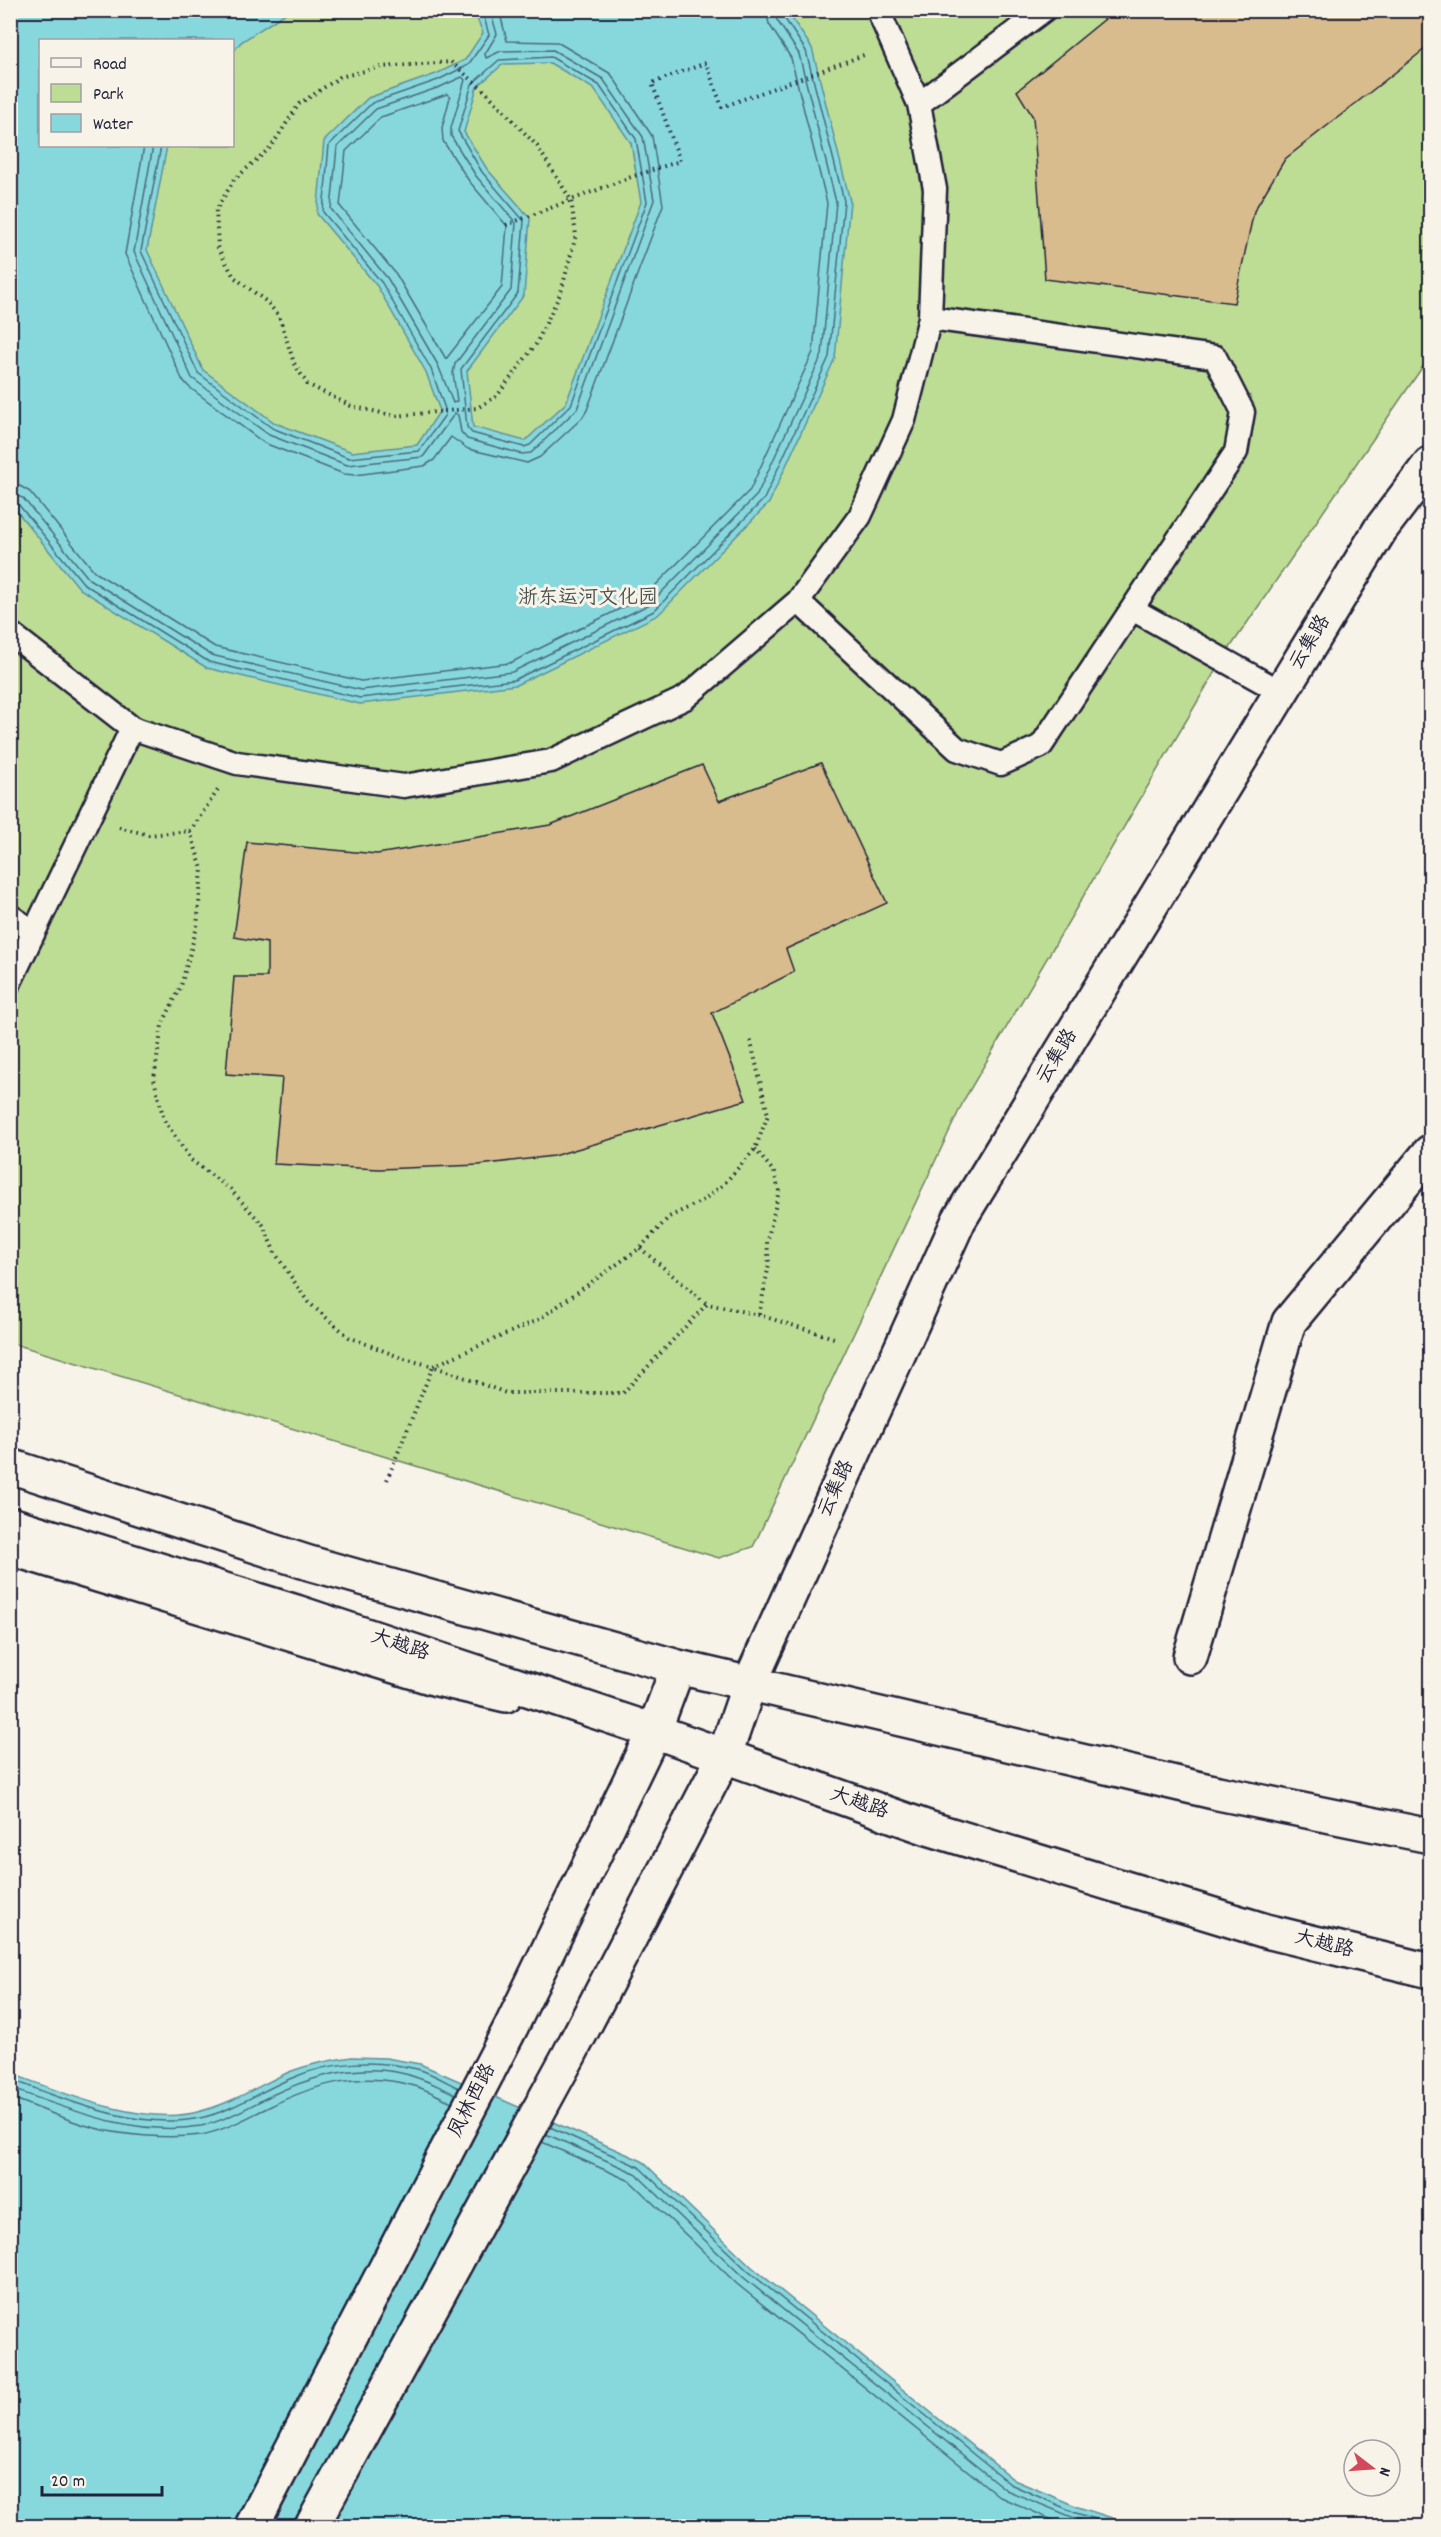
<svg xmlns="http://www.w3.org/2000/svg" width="1441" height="2537" font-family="Dekko,'LXGW WenKai TC',sans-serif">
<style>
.green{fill:#bddc94;stroke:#707f68;stroke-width:1.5;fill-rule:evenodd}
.water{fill:#87d8dd;stroke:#5f8f9c;stroke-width:1.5;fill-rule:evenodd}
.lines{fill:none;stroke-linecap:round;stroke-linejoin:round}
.shore{stroke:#4a6b7c;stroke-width:1.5}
.building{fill:#d8bc8d;stroke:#22223b;stroke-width:1.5}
.service-casing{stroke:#22223b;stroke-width:27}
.minor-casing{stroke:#22223b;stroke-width:38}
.tertiary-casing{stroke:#22223b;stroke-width:38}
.secondary-casing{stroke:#22223b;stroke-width:38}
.path{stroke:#22223b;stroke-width:4;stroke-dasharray:1.5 4.5;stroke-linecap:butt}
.service{stroke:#f7f3e8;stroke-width:22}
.minor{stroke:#f7f3e8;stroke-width:33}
.tertiary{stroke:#f7f3e8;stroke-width:33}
.secondary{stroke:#f7f3e8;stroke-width:33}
.labels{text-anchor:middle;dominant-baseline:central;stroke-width:6;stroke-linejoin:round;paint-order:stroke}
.park-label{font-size:20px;fill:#495051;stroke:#f7f3e8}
.street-label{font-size:20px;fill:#22223b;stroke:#f7f3e8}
</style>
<rect width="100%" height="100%" fill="#f7f3e8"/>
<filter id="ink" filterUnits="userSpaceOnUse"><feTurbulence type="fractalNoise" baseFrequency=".0167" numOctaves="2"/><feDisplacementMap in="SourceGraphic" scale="12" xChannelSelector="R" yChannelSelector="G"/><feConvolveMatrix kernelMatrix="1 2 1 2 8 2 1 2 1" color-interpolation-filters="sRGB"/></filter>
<g filter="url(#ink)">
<!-- green -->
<path class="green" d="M 10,11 L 1430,11 L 1430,356 L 1223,658 L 965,1098 L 753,1547 L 719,1558 L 11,1343 ZM 40,40 L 232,40 L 232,146 L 40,146 Z"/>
<!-- water -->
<path class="water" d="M 10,11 L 289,11 L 241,42 L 233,52 L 232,40 L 40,40 L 40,146 L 167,146 L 147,250 L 203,370 L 275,423 L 352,452 L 417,445 L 440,411 L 426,372 L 377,286 L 317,214 L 324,141 L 368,98 L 436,74 L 465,60 L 483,33 L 474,11 L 787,11 L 812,48 L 850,201 L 835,358 L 769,503 L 658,615 L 516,685 L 360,704 L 207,668 L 80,589 L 11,504 ZM 550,63 L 594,89 L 631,143 L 641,202 L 566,403 L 525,441 L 473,427 L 467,371 L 524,295 L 530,218 L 487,169 L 464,132 L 477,87 L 503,64 Z
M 352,2057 L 386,2058 L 420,2064 L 642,2161 L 752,2267 L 1014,2480 L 1078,2507 L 1137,2526 L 11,2526 L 10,2073 C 63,2093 145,2128 201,2111 C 233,2103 260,2085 289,2072 C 310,2064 330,2060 352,2057 Z"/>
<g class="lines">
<!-- shore -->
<path class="shore" d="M 551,57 L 599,85 L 636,139 L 647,202 L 571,405 L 530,445 L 524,447 L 472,433 L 467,427 L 461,369 L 518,293 L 524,221 L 482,172 L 458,131 L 472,84 L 499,60 Z
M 462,77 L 465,80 L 451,128 L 451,136 L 476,176 L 516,223 L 511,290 L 455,364 L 453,373 L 457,401 L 453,403 L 438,365 L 388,279 L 331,209 L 337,147 L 376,109 L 440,87 Z
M 447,94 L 450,97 L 442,128 L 443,141 L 469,181 L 507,226 L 502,287 L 446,359 L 396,274 L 340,206 L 346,151 L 381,117 Z
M 144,146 L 125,254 L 182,379 L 189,387 L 264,443 L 344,474 L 355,475 L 424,466 L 434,460 L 451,437 L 468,449 L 527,463 L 540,457 L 582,418 L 587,410 L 663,205 L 652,136 L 611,74 L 557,42 L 507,41 L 499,10
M 153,146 L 134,252 L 192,378 L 269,435 L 347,465 L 423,457 L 455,413 L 458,415 L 461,432 L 467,439 L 522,454 L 531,453 L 577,409 L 654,200 L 643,137 L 603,79 L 553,50 L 501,51 L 486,58 L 485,54 L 497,34 L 490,10
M 161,146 L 141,251 L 198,373 L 272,428 L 349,458 L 419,451 L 445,415 L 445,409 L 431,369 L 382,283 L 323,212 L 329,145 L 372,103 L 438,80 L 468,65 L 489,35 L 482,10
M 10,485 L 20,486 L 30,492 L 95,572 L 215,647 L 361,681 L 510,663 L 644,597 L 750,490 L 813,352 L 827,203 L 791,58 L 769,24 L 766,10
M 10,494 L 23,498 L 89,579 L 211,655 L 361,690 L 512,672 L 650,604 L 757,495 L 822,355 L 836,202 L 799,54 L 777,20 L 775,10
M 10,501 L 18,504 L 84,584 L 209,662 L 360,698 L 514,680 L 654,611 L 764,499 L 829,357 L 844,201 L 806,51 L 783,16 L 782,10
M 10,2079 C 68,2101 138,2131 200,2118 C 233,2111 262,2090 292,2078 C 331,2061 376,2059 417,2069 C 432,2073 446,2082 459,2088
M 10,2088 C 71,2110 135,2137 201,2126 C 225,2121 250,2106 272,2095 C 317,2074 369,2060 418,2078 C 431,2082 443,2089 456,2094
M 10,2097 C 36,2107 61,2118 88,2126 C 119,2136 169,2139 201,2135 C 224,2131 248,2117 269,2107 C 315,2084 362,2070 414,2086 C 427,2089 439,2097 452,2102
M 550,2127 L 639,2167 L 748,2271 L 1010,2484 L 1076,2513 L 1118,2526
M 546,2134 L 635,2173 L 743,2277 L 1006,2490 L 1094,2526
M 542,2142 L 630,2181 L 737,2284 L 1000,2497 L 1066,2526"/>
</g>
<!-- building -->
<path class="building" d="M 1116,10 L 1430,10 L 1430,45 L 1285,159 L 1254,211 L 1234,303 L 1045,279 L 1033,117 L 1017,91 Z
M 821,763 L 887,903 L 786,949 L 794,972 L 712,1013 L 746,1100 L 553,1156 L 479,1165 L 380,1169 L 274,1164 L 282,1078 L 226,1074 L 234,977 L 267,977 L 267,943 L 234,937 L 247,842 L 377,854 L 550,825 L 702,765 L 719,801 Z"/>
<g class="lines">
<!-- service casing -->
<g class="service-casing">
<path id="service" d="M 919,104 L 1044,10
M 798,601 L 957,749 L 1001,764 L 1041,746 L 1236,452 L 1243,412 L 1215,357 L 930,318
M 1132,609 L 1281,692
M 10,633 L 132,728 L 237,763 L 404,786 L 551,761 L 685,698 L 798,601 L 860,516 L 904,420 L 930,318 L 935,189 L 919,104 L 878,10
M 10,916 L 34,932
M 10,982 L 132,728"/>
</g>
<!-- minor casing -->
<g class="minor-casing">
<path id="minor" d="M 10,1548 L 437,1679 L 506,1695
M 1190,1657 L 1289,1322 L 1430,1152"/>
</g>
<!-- tertiary casing -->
<g class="tertiary-casing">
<path id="tertiary" d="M 749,1685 L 959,1220 L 1380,530 L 1430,464"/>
</g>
<!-- secondary casing -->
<g class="secondary-casing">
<path id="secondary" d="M 10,1466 L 309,1563 L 678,1667 L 1218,1793 L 1430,1836
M 10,1524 L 296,1612 L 654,1731 L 928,1828 L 1266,1931 L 1430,1971
M 252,2526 L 511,2027 L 654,1731 L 678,1667
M 312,2526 L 568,2057 L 724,1757 L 749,1685"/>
</g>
<!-- path -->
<path class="path" d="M 451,62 L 486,92 L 537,146 L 571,200 L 576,235 L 561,292 L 536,344 L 497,396 L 477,408 L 395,416 L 351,406 L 307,384 L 294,363 L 279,316 L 267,302 L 234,277 L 218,248 L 216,210 L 234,180 L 271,147 L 299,104 L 340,77 L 381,67 Z
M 506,225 L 631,177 L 680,161 L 652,83 L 706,63 L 722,107 L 864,55
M 119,827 L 149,835 L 190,831 L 218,790
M 190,831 L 202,869 L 197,927 L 181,986 L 162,1025 L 154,1079 L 164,1120 L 191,1160 L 230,1189 L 263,1225 L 275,1253 L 308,1302 L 349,1337 L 404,1359 L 433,1366 L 538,1320 L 640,1248 L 669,1217 L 702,1201 L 724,1184 L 755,1149 L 768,1115 L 750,1038
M 755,1149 L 774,1172 L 779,1191 L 767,1242 L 769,1264 L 759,1315
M 640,1248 L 707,1304
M 387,1480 L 433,1366 L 506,1393 L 623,1393 L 707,1304 L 759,1315 L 834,1338"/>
<!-- service -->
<use href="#service" class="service"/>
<!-- minor -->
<use href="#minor" class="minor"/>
<!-- tertiary -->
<use href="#tertiary" class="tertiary"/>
<!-- secondary -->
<use href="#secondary" class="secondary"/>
</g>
</g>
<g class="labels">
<!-- park labels -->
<g class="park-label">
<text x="588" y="599">浙东运河文化园</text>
</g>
<!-- street labels -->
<g class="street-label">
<text transform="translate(1311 643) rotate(-59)">云集路</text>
<text transform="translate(1058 1057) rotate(-59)">云集路</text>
<text transform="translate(837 1489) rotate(-66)">云集路</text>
<text transform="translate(400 1646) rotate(18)">大越路</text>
<text transform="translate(859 1804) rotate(19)">大越路</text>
<text transform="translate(1324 1945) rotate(14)">大越路</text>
<text transform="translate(473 2101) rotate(-63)">凤林西路</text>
</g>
</g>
<!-- margin -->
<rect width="1441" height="2537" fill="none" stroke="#f7f3e8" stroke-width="36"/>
<rect x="18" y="18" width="1405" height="2501" fill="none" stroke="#22223b" stroke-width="2" filter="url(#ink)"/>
<!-- legend -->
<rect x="39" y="39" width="195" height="108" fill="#f7f3e8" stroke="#a29fa3" stroke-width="1.5"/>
<rect x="51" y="58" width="30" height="9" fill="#f7f3e8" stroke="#a29fa3" stroke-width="1.5"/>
<text x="93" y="69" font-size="18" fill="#22223b">Road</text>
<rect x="51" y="84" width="30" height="18" fill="#bddc94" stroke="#a29fa3" stroke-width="1.5"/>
<text x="93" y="99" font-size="18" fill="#22223b">Park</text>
<rect x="51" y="114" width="30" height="18" fill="#87d8dd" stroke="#a29fa3" stroke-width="1.5"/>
<text x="93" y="129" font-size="18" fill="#22223b">Water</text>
<!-- north arrow -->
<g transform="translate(1372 2468) rotate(107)"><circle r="28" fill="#f7f3e8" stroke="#a29fa3" stroke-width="1.5"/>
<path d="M0-4.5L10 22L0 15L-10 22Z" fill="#d1495b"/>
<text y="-9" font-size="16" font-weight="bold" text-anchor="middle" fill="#22223b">N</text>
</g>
<!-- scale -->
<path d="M42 2486v9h120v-9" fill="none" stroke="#22223b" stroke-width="3"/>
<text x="51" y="2486" font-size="18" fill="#22223b" stroke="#f7f3e8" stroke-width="4.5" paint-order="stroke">20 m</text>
</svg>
